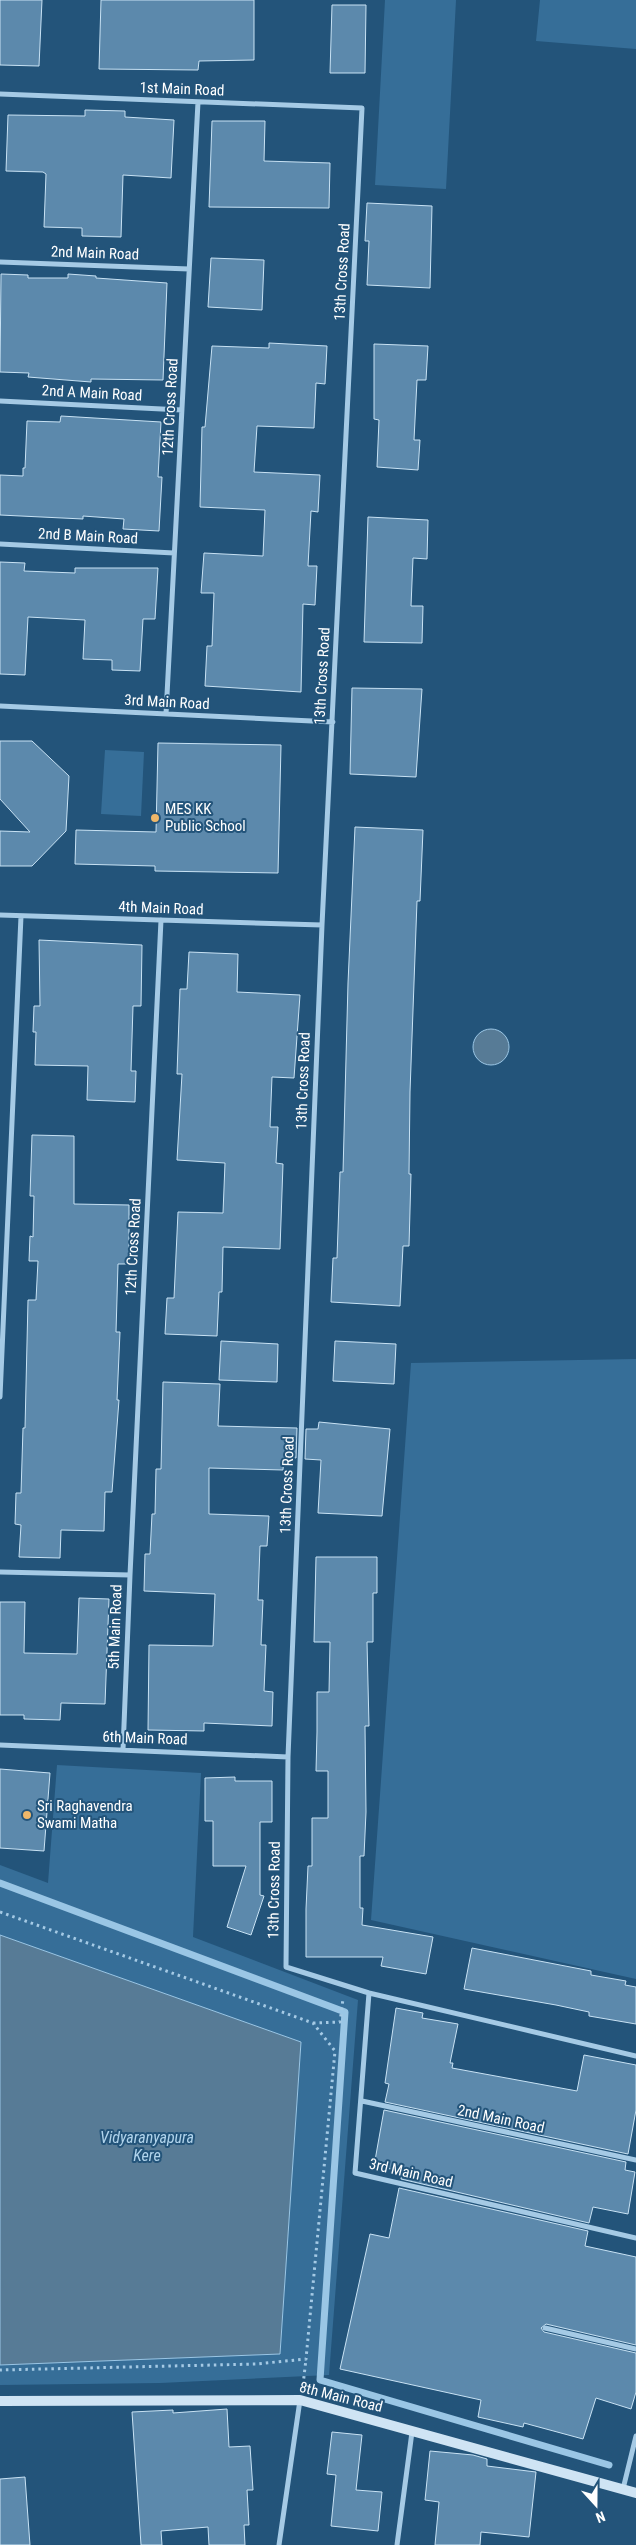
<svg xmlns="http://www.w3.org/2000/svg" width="636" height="2545" font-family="'Roboto Condensed',sans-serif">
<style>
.green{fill:#366e98}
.water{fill:#577b96;stroke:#9ac6e5}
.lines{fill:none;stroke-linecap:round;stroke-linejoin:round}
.stream{stroke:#9ac6e5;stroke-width:7}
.building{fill:#5c89ac;stroke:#c8e2f4}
.path{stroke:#a5cae5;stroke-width:3;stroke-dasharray:2.5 4;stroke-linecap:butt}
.street{stroke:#a5cae5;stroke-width:5}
.secondary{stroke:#cfe4f4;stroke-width:10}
.poi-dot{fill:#efb769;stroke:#23547a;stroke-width:2}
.labels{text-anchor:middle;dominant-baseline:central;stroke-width:4;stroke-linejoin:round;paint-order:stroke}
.street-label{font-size:15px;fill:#fff;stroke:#23547a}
.poi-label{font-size:15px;fill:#fff;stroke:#23547a;text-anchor:start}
.water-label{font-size:16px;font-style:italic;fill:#b1d4ec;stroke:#23547a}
</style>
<rect width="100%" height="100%" fill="#23547a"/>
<!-- green -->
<path class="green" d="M 385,0 L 456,0 L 446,189 L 375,185 Z
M 540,0 L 636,0 L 636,49 L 536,41 Z
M 105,750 L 144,752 L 141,816 L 101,814 Z
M 636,1359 L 636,1979 L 371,1920 L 411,1363 Z
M 57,1765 L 201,1773 L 193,1937 L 358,2000 L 329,2375 L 160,2383 L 0,2385 L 0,2365 L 280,2354 L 301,2042 L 0,1935 L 0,1865 L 48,1883 Z"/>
<!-- water -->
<path class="water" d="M473 1047a18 18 0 1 1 36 0a18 18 0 1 1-36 0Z
M 0,1935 L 301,2042 L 280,2354 L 0,2365 Z"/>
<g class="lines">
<!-- stream -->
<path class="stream" d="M 0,1883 L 345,2012 L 320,2380 L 609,2465"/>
</g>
<!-- building -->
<path class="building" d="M 0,0 L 42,0 L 39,66 L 0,65 Z
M 101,0 L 254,0 L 254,60 L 199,61 L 198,70 L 99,69 Z
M 332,5 L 366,5 L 365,73 L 330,73 Z
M 85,110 L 125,111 L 125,117 L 174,120 L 171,178 L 123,175 L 121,237 L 82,236 L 82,228 L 44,227 L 46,174 L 43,172 L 6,171 L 8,115 L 85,116 Z
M 212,121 L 265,121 L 264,161 L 330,163 L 329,208 L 209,207 Z
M 367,203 L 432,206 L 430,288 L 367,285 L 369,241 L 365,241 Z
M 211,258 L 264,260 L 262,310 L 208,307 Z
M 1,274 L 28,275 L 28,278 L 68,278 L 68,274 L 96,276 L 96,278 L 167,283 L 163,380 L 91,379 L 91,382 L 28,377 L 29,373 L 0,372 Z
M 269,343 L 327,346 L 325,384 L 316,383 L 314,428 L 257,426 L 254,472 L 320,475 L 318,512 L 311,511 L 308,566 L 317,566 L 315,605 L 303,604 L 301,692 L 205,686 L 207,646 L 212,646 L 214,593 L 201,593 L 204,553 L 263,556 L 265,510 L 200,507 L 202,427 L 205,427 L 212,346 L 269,348 Z
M 374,344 L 428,346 L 426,380 L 417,380 L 414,440 L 420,440 L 418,470 L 377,467 L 379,420 L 374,419 Z
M 61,416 L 161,422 L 158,477 L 162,477 L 159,531 L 123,529 L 124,519 L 83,516 L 83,519 L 0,515 L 0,475 L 23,476 L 23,468 L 25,468 L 27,421 L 60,422 Z
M 368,517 L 428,520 L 427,559 L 413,558 L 411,606 L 423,606 L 422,643 L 364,642 Z
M 0,562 L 25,563 L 24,571 L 75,573 L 75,568 L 158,568 L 155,619 L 143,619 L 140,671 L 112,670 L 112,660 L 83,659 L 85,620 L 28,617 L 25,675 L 0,674 Z
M 352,688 L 422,689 L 416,777 L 350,774 Z
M 0,741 L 32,741 L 69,776 L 66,831 L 32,866 L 0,866 L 0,831 L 30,832 L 0,799 Z
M 158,743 L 281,745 L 278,873 L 155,871 L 155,866 L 75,864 L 76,830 L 156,832 Z
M 355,827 L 423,830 L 420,901 L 417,901 L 410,1092 L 409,1174 L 411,1174 L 409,1246 L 403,1246 L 400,1306 L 331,1302 L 333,1258 L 337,1258 L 340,1172 L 343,1172 L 348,983 Z
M 39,940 L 142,945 L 141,1006 L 133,1006 L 131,1071 L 136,1071 L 135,1102 L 87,1100 L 88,1066 L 35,1065 L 36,1032 L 33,1032 L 34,1006 L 40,1006 Z
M 189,952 L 238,954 L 237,992 L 300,995 L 294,1078 L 272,1077 L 270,1127 L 278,1127 L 276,1163 L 283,1164 L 280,1249 L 223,1247 L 222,1292 L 219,1292 L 217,1336 L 165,1334 L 167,1298 L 174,1298 L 178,1212 L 223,1213 L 225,1163 L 177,1160 L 182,1074 L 177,1074 L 180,989 L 187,989 Z
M 32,1135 L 74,1136 L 74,1204 L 129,1205 L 129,1264 L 118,1264 L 116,1332 L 120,1332 L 117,1400 L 119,1400 L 112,1492 L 105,1492 L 104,1531 L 61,1530 L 60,1558 L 19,1557 L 21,1525 L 15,1524 L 16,1493 L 21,1493 L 23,1428 L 25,1428 L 28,1300 L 36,1300 L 38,1261 L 29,1261 L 30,1236 L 33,1237 L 34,1196 L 30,1196 Z
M 221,1341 L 278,1344 L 277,1382 L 219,1380 Z
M 335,1341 L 396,1344 L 394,1384 L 333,1381 Z
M 163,1382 L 220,1384 L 218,1426 L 297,1428 L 296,1458 L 284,1457 L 283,1470 L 209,1468 L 209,1514 L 269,1516 L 267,1546 L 260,1546 L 258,1600 L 263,1600 L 261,1645 L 266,1645 L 264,1691 L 273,1692 L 272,1726 L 204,1723 L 204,1731 L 148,1730 L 149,1645 L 213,1646 L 215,1594 L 144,1591 L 145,1554 L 150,1554 L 152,1514 L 155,1514 L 156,1469 L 161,1469 Z
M 319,1422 L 390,1429 L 382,1516 L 318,1513 L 321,1460 L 305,1459 L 306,1429 L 318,1429 Z
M 316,1557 L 377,1557 L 377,1593 L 373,1593 L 373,1642 L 367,1642 L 369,1726 L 365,1726 L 366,1812 L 364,1856 L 360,1856 L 360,1908 L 363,1908 L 362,1925 L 433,1937 L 426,1974 L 381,1966 L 383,1957 L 306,1957 L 306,1909 L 308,1866 L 312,1866 L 312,1818 L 328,1818 L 328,1771 L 316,1771 L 317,1732 L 317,1692 L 329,1692 L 330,1642 L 314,1642 Z
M 79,1598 L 109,1599 L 105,1704 L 61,1703 L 60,1720 L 24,1719 L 24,1715 L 0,1715 L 0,1602 L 25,1602 L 24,1653 L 77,1654 Z
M 0,1769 L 50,1773 L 44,1851 L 0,1848 Z
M 235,1777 L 235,1781 L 272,1781 L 272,1822 L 260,1822 L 260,1895 L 264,1896 L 251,1935 L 227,1927 L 246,1866 L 213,1866 L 213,1821 L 205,1821 L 205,1778 Z
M 472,1948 L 591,1971 L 591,1975 L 626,1981 L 625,1985 L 636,1987 L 636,2024 L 589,2016 L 589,2012 L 556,2005 L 464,1989 Z
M 396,2008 L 423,2013 L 422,2018 L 458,2024 L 450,2063 L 453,2063 L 452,2068 L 577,2091 L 584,2055 L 636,2065 L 636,2110 L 628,2154 L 385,2102 L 389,2084 L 385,2083 Z
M 384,2110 L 626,2162 L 625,2170 L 635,2172 L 628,2214 L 593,2207 L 589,2223 L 401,2179 L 402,2171 L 374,2166 Z
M 399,2188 L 588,2231 L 585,2246 L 636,2257 L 636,2345 L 546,2324 L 541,2328 L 544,2332 L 636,2353 L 636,2392 L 631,2409 L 596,2398 L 583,2439 L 524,2423 L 523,2427 L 478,2417 L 481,2400 L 340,2369 L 370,2234 L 389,2238 Z
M 227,2409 L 229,2447 L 250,2446 L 253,2490 L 247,2490 L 249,2525 L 244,2525 L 245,2545 L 209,2545 L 208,2527 L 161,2531 L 162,2545 L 141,2545 L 132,2412 L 173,2410 L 173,2413 Z
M 332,2432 L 362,2435 L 356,2490 L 382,2492 L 378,2531 L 331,2526 L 336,2475 L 327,2474 Z
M 430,2451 L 473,2455 L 487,2459 L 487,2466 L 536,2472 L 529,2537 L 481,2532 L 480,2545 L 435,2545 L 439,2502 L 425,2500 Z
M 25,2477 L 30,2545 L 0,2545 L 0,2479 Z"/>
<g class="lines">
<!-- path -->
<path class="path" d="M 0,1912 L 313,2023 L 335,2051 L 306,2359 L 256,2364 L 0,2370
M 313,2023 L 340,2022 L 343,1999
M 303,2385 L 306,2359"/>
<!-- street -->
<path class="street" d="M 0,94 L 362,108 L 322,925 L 288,1757 L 286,1967 L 369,1993 L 636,2056
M 0,262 L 189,269
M 0,401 L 182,410
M 0,544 L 174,553
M 0,706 L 333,722
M 166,714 L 198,102
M 0,915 L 322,925
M 0,1397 L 21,916
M 0,1572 L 130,1575 L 123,1750
M 130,1575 L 161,920
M 0,1745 L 288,1757
M 369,1993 L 355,2173 L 636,2238
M 362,2101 L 636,2160
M 545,2328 L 636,2349
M 623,2489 L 636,2436
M 279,2545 L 300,2400
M 397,2545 L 412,2432"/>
<!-- secondary -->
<path class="secondary" d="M 0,2401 L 300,2400 L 636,2493"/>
</g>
<!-- markers -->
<g class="poi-dot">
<circle cx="155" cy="818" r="5"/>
<circle cx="27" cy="1815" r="5"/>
</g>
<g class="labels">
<!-- street labels -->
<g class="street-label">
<text transform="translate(182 89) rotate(2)">1st Main Road</text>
<text transform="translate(95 253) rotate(2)">2nd Main Road</text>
<text transform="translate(342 272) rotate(-87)">13th Cross Road</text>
<text transform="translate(92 393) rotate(3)">2nd A Main Road</text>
<text transform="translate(170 407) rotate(-87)">12th Cross Road</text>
<text transform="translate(88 536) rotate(3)">2nd B Main Road</text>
<text transform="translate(322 676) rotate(-87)">13th Cross Road</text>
<text transform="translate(167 702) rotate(3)">3rd Main Road</text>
<text transform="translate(161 908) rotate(2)">4th Main Road</text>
<text transform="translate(303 1081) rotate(-88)">13th Cross Road</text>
<text transform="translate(133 1247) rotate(-87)">12th Cross Road</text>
<text transform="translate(287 1485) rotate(-88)">13th Cross Road</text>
<text transform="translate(115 1627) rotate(-88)">5th Main Road</text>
<text transform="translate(145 1738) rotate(2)">6th Main Road</text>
<text transform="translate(274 1890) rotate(-89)">13th Cross Road</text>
<text transform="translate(501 2119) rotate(12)">2nd Main Road</text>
<text transform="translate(411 2173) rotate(13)">3rd Main Road</text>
<text transform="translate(341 2397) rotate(14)">8th Main Road</text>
</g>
<!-- poi labels -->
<g class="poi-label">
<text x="165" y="809">MES KK<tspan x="165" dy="17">Public School</tspan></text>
<text x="37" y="1806">Sri Raghavendra<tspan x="37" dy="17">Swami Matha</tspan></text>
</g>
<!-- water labels -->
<g class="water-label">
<text x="147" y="2137">Vidyaranyapura<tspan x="147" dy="18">Kere</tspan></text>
</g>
</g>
<!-- north arrow -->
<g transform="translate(596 2505) rotate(159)" stroke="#23547a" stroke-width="4" paint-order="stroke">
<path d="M0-4L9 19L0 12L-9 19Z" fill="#ffffff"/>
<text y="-8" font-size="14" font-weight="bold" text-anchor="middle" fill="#ffffff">N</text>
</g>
</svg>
